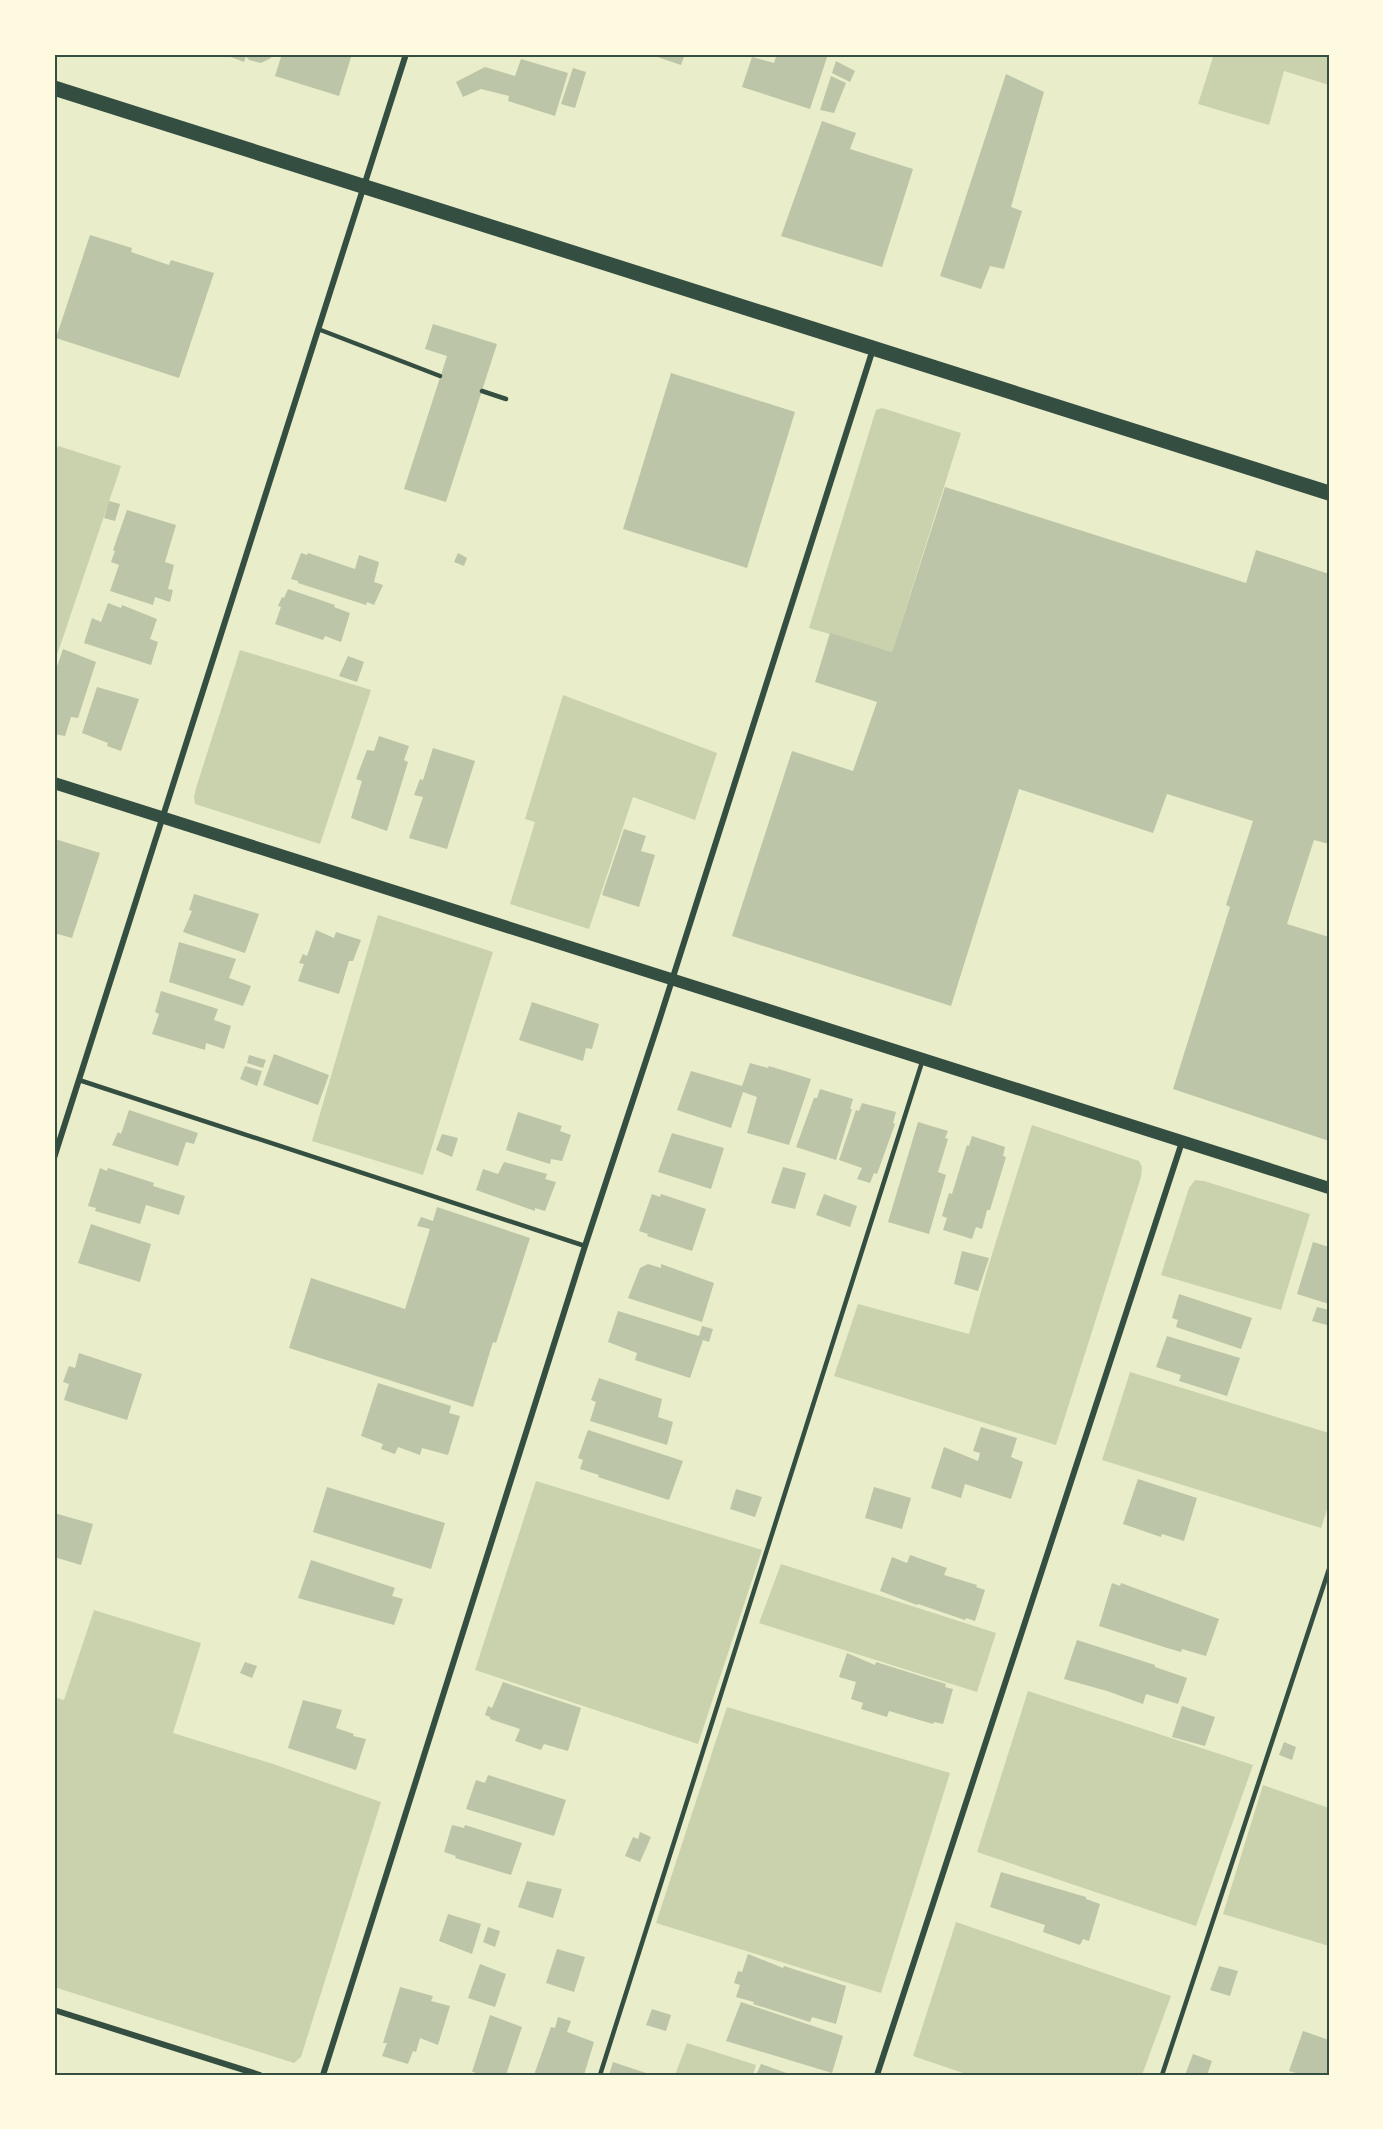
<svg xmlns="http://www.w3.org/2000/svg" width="1383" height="2129" font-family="'Asap Condensed',sans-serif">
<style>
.green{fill:#cad2ad}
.building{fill:#bcc5a7}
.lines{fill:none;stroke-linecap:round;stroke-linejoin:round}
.service{stroke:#344e41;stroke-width:4.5}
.minor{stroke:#344e41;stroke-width:6}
.secondary{stroke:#344e41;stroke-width:12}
.primary{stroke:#344e41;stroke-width:15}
.neatline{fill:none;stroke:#344e41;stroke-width:2}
</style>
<rect width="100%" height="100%" fill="#e9edc9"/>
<!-- green -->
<path class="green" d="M 1214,54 L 1329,54 L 1329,85 L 1284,71 L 1269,125 L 1198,104 Z
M 882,408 L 961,433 L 892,652 L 809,628 L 874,416 L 876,410 Z
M 58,446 L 121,466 L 54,664 L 54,458 Z
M 240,650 L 371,690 L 320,844 L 195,804 L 194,797 L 196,788 Z
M 563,695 L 717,753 L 695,820 L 633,797 L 589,929 L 510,904 L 535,822 L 525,819 Z
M 378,915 L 493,952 L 423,1175 L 312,1141 Z
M 1032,1125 L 1139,1161 L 1142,1167 L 1141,1177 L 1056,1445 L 834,1376 L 858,1304 L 969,1334 L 986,1274 Z
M 1195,1180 L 1204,1181 L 1310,1214 L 1281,1310 L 1161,1275 L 1189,1188 Z
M 1130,1372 L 1329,1433 L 1329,1503 L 1321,1528 L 1102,1460 Z
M 536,1481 L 762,1550 L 698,1744 L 475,1670 Z
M 781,1564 L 996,1633 L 977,1692 L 759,1623 Z
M 94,1610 L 201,1643 L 173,1733 L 273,1764 L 381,1802 L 301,2057 L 294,2063 L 54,1987 L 54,1697 L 64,1700 Z
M 1028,1691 L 1253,1765 L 1196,1926 L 977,1852 Z
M 727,1707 L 950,1773 L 881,1993 L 656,1923 Z
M 1263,1785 L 1329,1808 L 1329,1946 L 1223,1914 Z
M 956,1922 L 1171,1996 L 1142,2075 L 969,2075 L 913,2056 Z
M 687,2043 L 756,2065 L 753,2075 L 675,2075 Z"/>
<!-- building -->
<path class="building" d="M 223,54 L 272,54 L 271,58 L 261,63 L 249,60 L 246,56 L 244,62 Z
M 282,54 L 352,54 L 339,96 L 275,76 Z
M 649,54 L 685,54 L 681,65 Z
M 777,54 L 828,54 L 810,109 L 742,87 L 752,57 L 774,63 Z
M 521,59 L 568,73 L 555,116 L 508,101 L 509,96 L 481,89 L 463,97 L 456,82 L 485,67 L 515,76 Z
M 836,61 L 855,71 L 850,82 L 832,73 Z
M 573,68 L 586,72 L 575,108 L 561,104 Z
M 1006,74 L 1044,92 L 1011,207 L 1022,211 L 1004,269 L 990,266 L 981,289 L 940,276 Z
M 831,76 L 846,83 L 834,113 L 820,110 Z
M 822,121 L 856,133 L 850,149 L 913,169 L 882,267 L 781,236 Z
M 90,235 L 132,248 L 131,252 L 169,265 L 171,260 L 214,273 L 179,378 L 56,338 Z
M 433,324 L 497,344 L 446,502 L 404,489 L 447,356 L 425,349 Z
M 671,373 L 795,412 L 747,568 L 623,529 Z
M 945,487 L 1246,583 L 1256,550 L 1329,574 L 1329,844 L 1314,840 L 1287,924 L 1329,937 L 1329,1141 L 1173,1089 L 1230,907 L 1226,905 L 1253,821 L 1167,794 L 1153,833 L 1019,789 L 951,1006 L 732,936 L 792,751 L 853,771 L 877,702 L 815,682 L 830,633 L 892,652 Z
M 109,501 L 120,504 L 115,521 L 104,518 Z
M 127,510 L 176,525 L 165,562 L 174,565 L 168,589 L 173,590 L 170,602 L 155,597 L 153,605 L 110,591 L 119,565 L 111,562 L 115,551 L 113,550 Z
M 301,553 L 307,555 L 308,553 L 355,569 L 359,555 L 379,562 L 374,582 L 383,585 L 374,605 L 367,602 L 366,605 L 298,583 L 298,581 L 291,579 Z
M 458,553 L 467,558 L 464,566 L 454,562 Z
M 288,589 L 335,605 L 334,607 L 350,613 L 341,642 L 325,636 L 323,640 L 275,624 L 281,607 L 278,606 L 282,597 L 284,598 Z
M 108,603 L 121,608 L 122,605 L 157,619 L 150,639 L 158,642 L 151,665 L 84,643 L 92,618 L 101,622 Z
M 63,649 L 96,662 L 78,718 L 71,717 L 65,736 L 54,734 L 54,675 Z
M 348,656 L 364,662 L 357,682 L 339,676 Z
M 97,687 L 139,699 L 121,751 L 107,746 L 108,743 L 82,733 Z
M 379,736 L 409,746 L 404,760 L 408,762 L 387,831 L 351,818 L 362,781 L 356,779 L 367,750 L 374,751 Z
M 433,748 L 475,761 L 447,849 L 409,838 L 423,797 L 414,795 L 420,779 L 423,780 Z
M 624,829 L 646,836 L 641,851 L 655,855 L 639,907 L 602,895 Z
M 55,839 L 100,853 L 72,938 L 54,933 Z
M 194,894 L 259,914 L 245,953 L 183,932 L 192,911 L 189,910 Z
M 316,930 L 334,938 L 336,932 L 361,940 L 353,961 L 349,961 L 339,994 L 298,981 L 304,964 L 299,963 L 303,954 L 307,956 Z
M 179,942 L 236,959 L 229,978 L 251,986 L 243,1006 L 169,982 Z
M 161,991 L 218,1009 L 214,1020 L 231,1026 L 224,1049 L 206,1043 L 205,1050 L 152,1034 L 159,1014 L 155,1012 Z
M 532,1002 L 599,1024 L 592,1049 L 586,1048 L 583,1061 L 519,1040 Z
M 274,1054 L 329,1075 L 318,1105 L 263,1085 Z
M 249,1055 L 266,1060 L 263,1068 L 247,1063 Z
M 750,1063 L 768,1068 L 769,1066 L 811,1079 L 789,1145 L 747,1133 L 757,1097 L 743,1092 L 731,1128 L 677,1110 L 691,1071 L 742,1086 Z
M 245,1066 L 262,1071 L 257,1086 L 240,1079 Z
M 820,1089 L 853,1099 L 850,1109 L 852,1109 L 836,1160 L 796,1147 L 814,1098 L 817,1098 Z
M 862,1103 L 896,1112 L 893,1123 L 895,1124 L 877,1174 L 874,1173 L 870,1183 L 857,1179 L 862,1168 L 839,1160 L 856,1110 L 859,1111 Z
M 129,1110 L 198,1133 L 194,1144 L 186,1142 L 178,1166 L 112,1145 L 118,1132 L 121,1134 Z
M 518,1112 L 562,1126 L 560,1131 L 571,1135 L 562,1161 L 551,1159 L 550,1164 L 506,1150 Z
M 918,1122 L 948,1131 L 945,1138 L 948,1139 L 938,1172 L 946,1175 L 929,1234 L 888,1222 Z
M 672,1133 L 724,1148 L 711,1189 L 658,1172 Z
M 442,1134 L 458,1138 L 452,1157 L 436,1150 Z
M 972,1136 L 1005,1147 L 1003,1156 L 1006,1157 L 990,1210 L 987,1210 L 982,1229 L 976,1227 L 972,1239 L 943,1230 L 947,1218 L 942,1216 L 949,1193 L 952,1194 L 967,1145 L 969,1146 Z
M 504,1162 L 547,1174 L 545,1179 L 556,1182 L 545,1211 L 535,1208 L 535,1211 L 476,1190 L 483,1169 L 498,1174 Z
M 783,1167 L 806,1173 L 795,1209 L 771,1203 Z
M 100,1168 L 107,1171 L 108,1168 L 154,1183 L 153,1186 L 185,1196 L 179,1215 L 146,1205 L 140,1224 L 95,1211 L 96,1208 L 88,1206 Z
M 652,1194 L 660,1197 L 661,1194 L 706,1209 L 692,1251 L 647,1236 L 648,1234 L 639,1231 Z
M 824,1194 L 857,1206 L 850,1227 L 816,1215 Z
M 437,1207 L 530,1238 L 496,1343 L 493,1342 L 473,1407 L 289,1348 L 311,1278 L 405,1309 L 430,1229 L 417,1226 L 421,1217 L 433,1221 Z
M 91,1224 L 151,1244 L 140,1282 L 78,1263 Z
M 1313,1242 L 1329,1247 L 1329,1304 L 1297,1294 Z
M 962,1251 L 989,1258 L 978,1291 L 954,1284 Z
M 648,1264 L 661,1268 L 661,1264 L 714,1283 L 702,1322 L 628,1298 L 640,1268 Z
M 1179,1294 L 1252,1318 L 1241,1349 L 1176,1327 L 1178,1320 L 1172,1318 Z
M 1317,1307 L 1329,1310 L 1327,1325 L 1312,1321 Z
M 618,1311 L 699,1336 L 702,1326 L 713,1329 L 709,1342 L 703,1340 L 690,1378 L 635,1360 L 637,1353 L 608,1342 Z
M 1167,1336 L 1240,1358 L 1227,1396 L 1179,1381 L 1181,1375 L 1156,1367 Z
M 79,1353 L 142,1374 L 127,1420 L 64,1400 L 69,1384 L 63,1382 L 69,1366 L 75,1368 Z
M 599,1378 L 662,1399 L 658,1417 L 673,1422 L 667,1445 L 590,1421 L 596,1402 L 591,1400 Z
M 378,1383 L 451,1406 L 449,1413 L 460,1416 L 448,1455 L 422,1448 L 420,1455 L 398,1447 L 395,1454 L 381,1449 L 383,1444 L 361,1436 Z
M 981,1427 L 1017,1438 L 1011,1457 L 1023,1462 L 1011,1499 L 965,1484 L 961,1498 L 931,1488 L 944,1447 L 978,1461 L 980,1453 L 973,1451 Z
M 588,1430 L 683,1461 L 669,1500 L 598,1477 L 599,1475 L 580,1469 L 583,1460 L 578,1458 Z
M 1138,1479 L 1197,1498 L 1184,1541 L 1162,1534 L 1161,1537 L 1123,1524 Z
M 327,1487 L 445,1523 L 431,1569 L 313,1532 Z
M 874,1487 L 911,1498 L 902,1529 L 865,1518 Z
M 736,1489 L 762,1497 L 755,1517 L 730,1509 Z
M 54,1513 L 93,1524 L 81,1565 L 54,1557 Z
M 910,1555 L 947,1568 L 944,1575 L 977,1585 L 976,1587 L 985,1590 L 975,1621 L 966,1618 L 965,1620 L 918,1604 L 917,1605 L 880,1591 L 892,1557 L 907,1563 Z
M 311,1560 L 395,1588 L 392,1596 L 403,1599 L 394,1625 L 298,1598 Z
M 1112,1583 L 1120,1586 L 1121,1583 L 1219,1619 L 1206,1656 L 1182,1649 L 1181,1652 L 1164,1647 L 1099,1626 Z
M 1077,1640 L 1155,1665 L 1155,1667 L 1187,1678 L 1178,1704 L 1146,1694 L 1143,1704 L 1107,1691 L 1064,1679 Z
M 847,1653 L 875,1665 L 876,1662 L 946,1684 L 945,1687 L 953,1689 L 943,1724 L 934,1722 L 933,1724 L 889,1711 L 887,1717 L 861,1709 L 863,1703 L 851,1699 L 856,1682 L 839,1677 Z
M 245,1662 L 257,1666 L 252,1678 L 240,1673 Z
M 503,1682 L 581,1708 L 568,1751 L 544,1744 L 541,1750 L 515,1741 L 520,1729 L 490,1719 L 490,1717 L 485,1715 L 488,1706 L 492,1708 Z
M 303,1700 L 342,1710 L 336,1728 L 354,1734 L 353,1736 L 366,1739 L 356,1770 L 288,1748 Z
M 1182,1706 L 1215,1717 L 1205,1746 L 1172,1737 Z
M 1284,1742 L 1296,1747 L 1292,1760 L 1279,1755 Z
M 488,1775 L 566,1800 L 554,1836 L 466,1809 L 476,1780 L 485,1783 Z
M 452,1825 L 464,1828 L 465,1825 L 522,1843 L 511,1875 L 455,1858 L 456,1856 L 444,1852 Z
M 640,1832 L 651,1837 L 640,1862 L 625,1856 L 633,1837 L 638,1839 Z
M 1001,1872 L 1086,1897 L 1086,1899 L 1100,1904 L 1089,1941 L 1083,1939 L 1080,1945 L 1043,1932 L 1045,1925 L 990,1907 Z
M 527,1881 L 562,1889 L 553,1918 L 518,1907 Z
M 448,1914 L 481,1924 L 472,1954 L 439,1941 Z
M 488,1927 L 500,1931 L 495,1947 L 483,1942 Z
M 557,1949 L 585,1957 L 574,1992 L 546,1983 Z
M 748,1954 L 783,1968 L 784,1966 L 846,1986 L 836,2024 L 812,2017 L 810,2022 L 753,2004 L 754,2002 L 736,1997 L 740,1985 L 734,1983 L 738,1971 L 742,1972 Z
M 480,1964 L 506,1974 L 495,2007 L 468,1998 Z
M 1219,1966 L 1238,1971 L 1230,1996 L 1210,1990 Z
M 400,1987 L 433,1996 L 431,2001 L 450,2006 L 438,2045 L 420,2038 L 416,2052 L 413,2051 L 408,2064 L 382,2056 L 387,2043 L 383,2043 Z
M 741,2002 L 843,2036 L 832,2073 L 726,2041 Z
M 652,2009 L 671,2015 L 666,2031 L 646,2025 Z
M 490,2015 L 522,2027 L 506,2075 L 473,2075 L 475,2072 L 472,2072 Z
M 558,2017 L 571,2021 L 567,2032 L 594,2042 L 584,2075 L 534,2075 L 551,2027 L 555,2028 Z
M 1303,2031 L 1329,2040 L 1329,2075 L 1303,2075 L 1289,2071 Z
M 1193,2054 L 1212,2061 L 1207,2075 L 1185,2075 Z
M 613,2062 L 652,2075 L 609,2075 Z
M 761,2064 L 792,2075 L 756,2075 Z"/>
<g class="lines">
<!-- service -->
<path class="service" d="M 318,329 L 440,376
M 482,391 L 506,399
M 79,1080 L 585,1246
M 600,2075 L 923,1059
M 1162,2075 L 1329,1569"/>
<!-- minor -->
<path class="minor" d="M 54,1158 L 406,54
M 54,2010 L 260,2075
M 323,2075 L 585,1246 L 659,1021 L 873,349
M 877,2075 L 1182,1142"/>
<!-- secondary -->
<path class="secondary" d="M 54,783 L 1329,1188"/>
<!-- primary -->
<path class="primary" d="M 54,88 L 1329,493"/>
</g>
<!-- border -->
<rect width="1383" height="2129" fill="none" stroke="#fefae0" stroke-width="111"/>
<rect x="56" y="56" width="1272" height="2018" class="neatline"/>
</svg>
